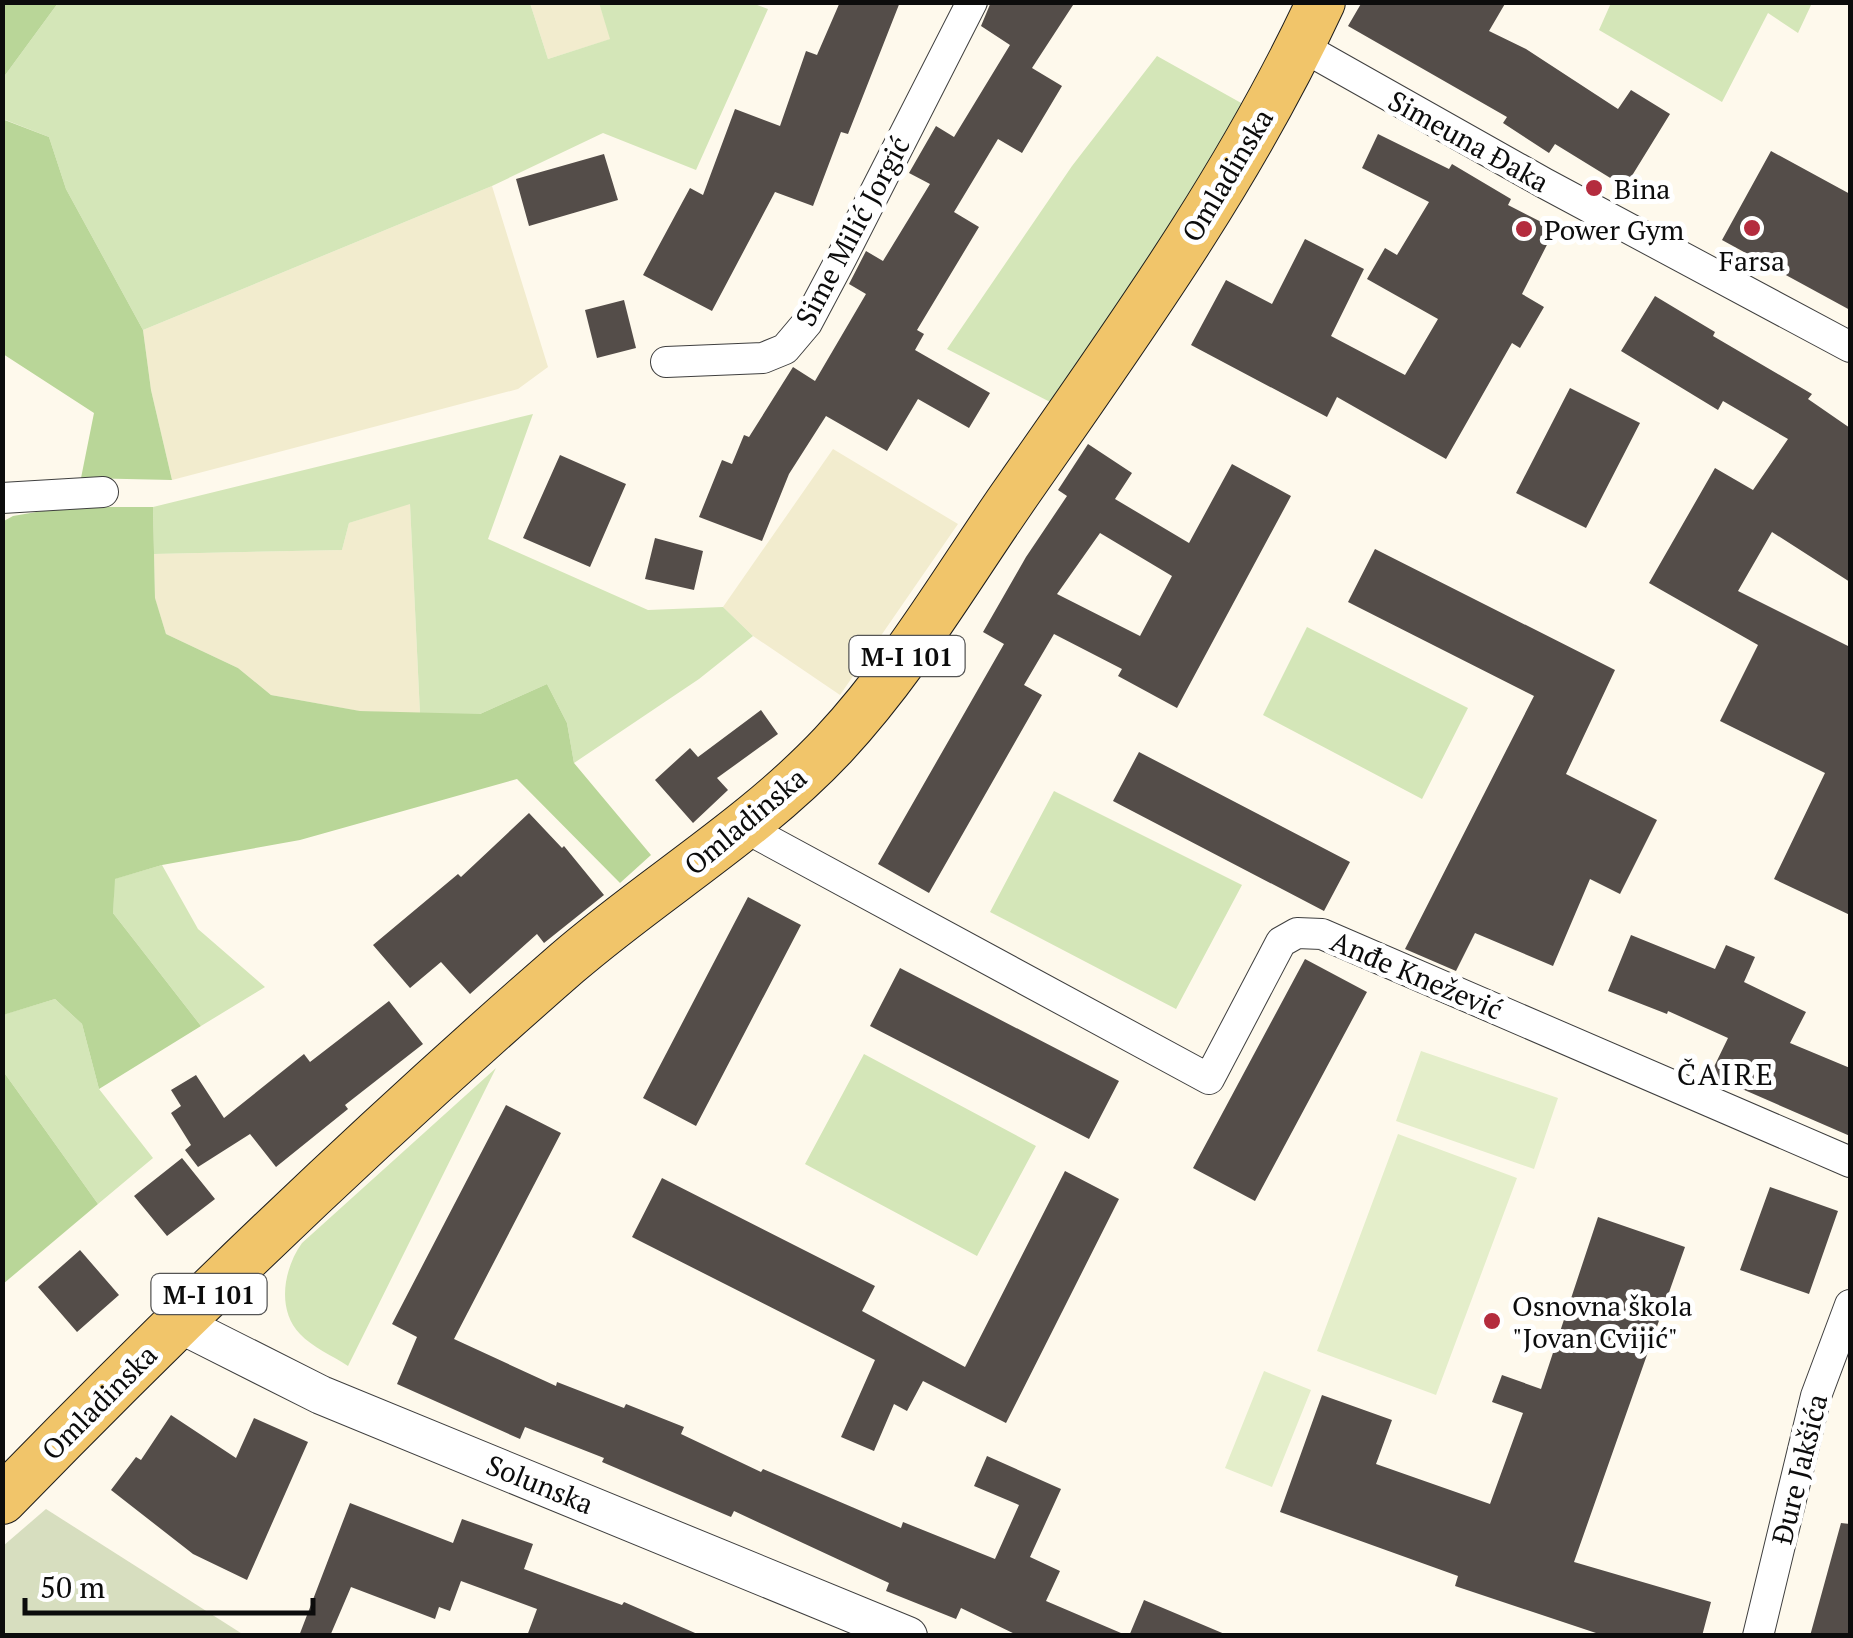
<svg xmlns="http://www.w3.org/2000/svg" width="1853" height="1638" font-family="'PT Serif',serif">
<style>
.farmland{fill:#f2ecce}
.green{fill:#d4e6b8}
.forest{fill:#b9d698}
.cemetery{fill:#d7debf}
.pitch{fill:#e4eeca}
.building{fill:#544d49;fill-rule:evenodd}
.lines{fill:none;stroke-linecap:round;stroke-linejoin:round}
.minor-casing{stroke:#3f3f3f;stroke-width:32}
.tertiary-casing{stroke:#3f3f3f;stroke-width:40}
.primary-casing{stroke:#1d1d1d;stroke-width:50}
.minor{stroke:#fff;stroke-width:30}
.tertiary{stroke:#fff;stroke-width:38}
.primary{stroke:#f1c56a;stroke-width:48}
.poi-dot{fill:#b42c3e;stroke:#fff;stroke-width:4}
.labels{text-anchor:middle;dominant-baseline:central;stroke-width:10;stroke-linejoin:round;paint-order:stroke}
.shield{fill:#fff;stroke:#555;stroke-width:2.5}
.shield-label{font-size:25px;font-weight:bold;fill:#0c0c0c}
.street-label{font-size:28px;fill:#0c0c0c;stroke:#fff}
.poi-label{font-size:28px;fill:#0c0c0c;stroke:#fff;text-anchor:start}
.neighbourhood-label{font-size:30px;letter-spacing:2.5px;fill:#0c0c0c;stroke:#fff}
</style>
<rect width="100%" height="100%" fill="#fef9ec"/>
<!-- farmland -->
<path class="farmland" d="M 530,3 L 599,3 L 611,39 L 548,59 Z
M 492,186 L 548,367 L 518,389 L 172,480 L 151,390 L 143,330 Z
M 833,449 L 958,524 L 840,695 L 753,636 L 723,607 Z
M 410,503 L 420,714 L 359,711 L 271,695 L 238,668 L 166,634 L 155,599 L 154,554 L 342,550 L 349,523 Z"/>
<!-- green -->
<path class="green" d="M 749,2 L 768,9 L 696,170 L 603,133 L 492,186 L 143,330 L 66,189 L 49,137 L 3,119 L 3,78 L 58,3 L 530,3 L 548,59 L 610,39 L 599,3 Z
M 1611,3 L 1611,2 L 1812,3 L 1798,33 L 1768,13 L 1722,102 L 1599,30 Z
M 1157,56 L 1243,104 L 1190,198 L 1054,404 L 947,349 L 1072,166 Z
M 533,414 L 488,539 L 648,610 L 723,607 L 753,636 L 699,679 L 574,763 L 567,723 L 547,684 L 480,714 L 420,714 L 410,504 L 349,523 L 342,550 L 154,554 L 153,507 Z
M 1307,627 L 1468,708 L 1422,799 L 1263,715 Z
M 1054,791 L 1242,885 L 1176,1009 L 990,912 Z
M 162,865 L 198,929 L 265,987 L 201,1026 L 113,913 L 114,879 Z
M 55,999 L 82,1024 L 99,1089 L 153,1158 L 98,1204 L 3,1071 L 2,1015 Z
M 864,1054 L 1036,1146 L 977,1256 L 805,1164 Z
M 496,1068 L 348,1366 C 333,1356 312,1347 300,1334 C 276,1309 284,1268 302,1243 Z"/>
<!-- forest -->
<path class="forest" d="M 3,2 L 58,3 L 3,78 L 2,3 Z
M 2,119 L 49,137 L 66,189 L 143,330 L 151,390 L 172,480 L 81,478 L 94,413 L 3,354 Z
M 66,507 L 153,507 L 155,598 L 166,634 L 238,668 L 271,695 L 360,711 L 480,714 L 547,684 L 567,723 L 574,763 L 651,855 L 620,883 L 517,779 L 300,840 L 162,865 L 115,879 L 113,913 L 201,1026 L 99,1089 L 82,1024 L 55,999 L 3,1015 L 2,522 L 13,516 Z
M 3,1071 L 98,1204 L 3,1284 L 2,1284 Z"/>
<!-- cemetery -->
<path class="cemetery" d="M 46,1509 L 244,1635 L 3,1635 L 3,1546 Z"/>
<!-- pitch -->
<path class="pitch" d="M 1421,1051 L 1558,1098 L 1534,1169 L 1396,1121 Z
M 1398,1134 L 1517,1178 L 1436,1395 L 1317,1351 Z
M 1264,1371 L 1311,1390 L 1272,1487 L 1225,1468 Z"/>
<!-- building -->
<path class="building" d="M 840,2 L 900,2 L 848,134 L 841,132 L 813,206 L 775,192 L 712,311 L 643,275 L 690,188 L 703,195 L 735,109 L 780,126 L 806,51 L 817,55 Z
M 991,2 L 1075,2 L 1032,68 L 1062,86 L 1022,153 L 998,139 L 954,212 L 979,227 L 917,330 L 924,334 L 915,350 L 990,393 L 969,428 L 918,399 L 887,451 L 826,416 L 789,474 L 762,541 L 699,517 L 722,460 L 732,464 L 744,435 L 749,437 L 793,367 L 815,381 L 866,294 L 849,284 L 866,251 L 883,261 L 930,184 L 909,173 L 936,126 L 954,137 L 1010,45 L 981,26 Z
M 1362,2 L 1506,2 L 1489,31 L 1526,49 L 1618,109 L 1631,90 L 1670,114 L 1625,187 L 1555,144 L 1549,153 L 1503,123 L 1507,117 L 1348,26 Z
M 1378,134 L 1449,169 L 1452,164 L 1511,199 L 1508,205 L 1555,229 L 1522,294 L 1544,307 L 1520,348 L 1512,343 L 1446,459 L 1337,397 L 1327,417 L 1191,345 L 1226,280 L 1272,304 L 1305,239 L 1364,269 L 1331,336 L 1405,375 L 1438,319 L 1367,279 L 1385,248 L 1397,255 L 1429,202 L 1362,168 Z
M 1771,151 L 1850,194 L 1850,310 L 1722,240 Z
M 604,154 L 618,200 L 529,226 L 516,179 Z
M 1655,296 L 1715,332 L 1713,336 L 1812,394 L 1808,399 L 1850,428 L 1850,582 L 1772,532 L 1738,591 L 1850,647 L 1850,915 L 1774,879 L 1825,773 L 1720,721 L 1758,645 L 1649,583 L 1715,468 L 1753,490 L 1788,439 L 1723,401 L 1718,410 L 1621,351 Z
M 624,300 L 636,348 L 597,358 L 585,310 Z
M 1570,388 L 1640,423 L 1586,528 L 1516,493 Z
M 1088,444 L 1132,473 L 1115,499 L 1189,543 L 1232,464 L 1291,496 L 1177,708 L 1118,676 L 1122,669 L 1054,634 L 1024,685 L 1042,695 L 929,893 L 878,864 L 1004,644 L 983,632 L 1026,557 L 1067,496 L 1058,490 ZM 1100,533 L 1172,576 L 1140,636 L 1057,594 Z
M 560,455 L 626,484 L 590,567 L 523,538 Z
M 655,538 L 703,551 L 694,590 L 645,579 Z
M 1375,549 L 1615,670 L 1566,774 L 1657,820 L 1620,894 L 1590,879 L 1553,966 L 1475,933 L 1456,971 L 1405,949 L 1534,696 L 1348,602 Z
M 761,710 L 778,734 L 717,778 L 728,790 L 693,823 L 655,780 L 690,748 L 698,757 Z
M 1139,752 L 1350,862 L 1324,911 L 1113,801 Z
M 529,813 L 562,848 L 564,846 L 604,895 L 544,943 L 537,934 L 470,994 L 441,962 L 410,988 L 373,945 L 458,874 L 461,877 Z
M 748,897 L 801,925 L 696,1126 L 643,1098 Z
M 1631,935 L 1715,969 L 1726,945 L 1755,957 L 1744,982 L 1806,1012 L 1790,1043 L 1850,1068 L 1850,1136 L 1710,1075 L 1728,1038 L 1668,1011 L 1667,1014 L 1608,991 Z
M 1305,959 L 1367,992 L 1255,1201 L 1193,1168 Z
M 900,968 L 1119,1081 L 1089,1139 L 870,1026 Z
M 389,1001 L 423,1044 L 345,1105 L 348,1109 L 276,1167 L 250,1134 L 198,1167 L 185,1150 L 191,1145 L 171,1113 L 181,1106 L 171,1090 L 196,1075 L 224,1118 L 304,1054 L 310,1062 Z
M 506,1105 L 561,1133 L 454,1339 L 556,1386 L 557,1382 L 624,1408 L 626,1404 L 684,1427 L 681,1434 L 761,1472 L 763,1469 L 901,1528 L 903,1522 L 995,1559 L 1019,1505 L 974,1486 L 987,1456 L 1061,1489 L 1030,1557 L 1060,1571 L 1046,1601 L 1128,1636 L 1019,1636 L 961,1608 L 956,1619 L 886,1591 L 889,1583 L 734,1511 L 731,1517 L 602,1462 L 604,1458 L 525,1427 L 520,1439 L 397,1384 L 417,1337 L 392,1324 Z
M 182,1158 L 215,1199 L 167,1236 L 134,1196 Z
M 1065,1171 L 1119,1199 L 1006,1423 L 923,1381 L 907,1411 L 894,1404 L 874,1451 L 841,1437 L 875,1360 L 632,1237 L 662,1178 L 875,1286 L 862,1311 L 965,1367 Z
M 1770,1187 L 1838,1211 L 1809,1294 L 1740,1270 Z
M 1598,1217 L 1685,1247 L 1574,1562 L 1711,1602 L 1702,1636 L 1605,1636 L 1455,1586 L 1458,1576 L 1280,1512 L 1322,1395 L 1392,1420 L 1376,1464 L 1490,1504 L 1523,1413 L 1492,1402 L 1502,1375 L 1541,1389 Z
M 80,1250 L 119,1295 L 77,1332 L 38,1287 Z
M 171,1415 L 236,1458 L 254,1418 L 308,1442 L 247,1580 L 193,1554 L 111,1490 L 136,1457 L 141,1460 Z
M 350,1503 L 453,1543 L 462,1519 L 533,1544 L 524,1569 L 622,1605 L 624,1602 L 702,1636 L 527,1636 L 537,1609 L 461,1581 L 450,1611 L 439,1607 L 435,1619 L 351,1587 L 330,1636 L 299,1636 Z
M 1841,1523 L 1850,1524 L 1850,1636 L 1810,1636 Z
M 1144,1600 L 1227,1635 L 1227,1636 L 1129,1636 Z"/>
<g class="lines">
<!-- minor casing -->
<g class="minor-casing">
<path id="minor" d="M 1301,46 L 1544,183 L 1850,347
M 666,362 L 763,358 L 785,349 L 807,323 L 842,257 L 972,2
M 2,498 L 103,492
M 742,826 L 1209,1079 L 1281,942 L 1297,933 L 1322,934 L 1850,1162
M 1758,1636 L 1816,1396 L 1850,1305"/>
</g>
<!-- tertiary casing -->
<g class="tertiary-casing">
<path id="tertiary" d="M 178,1323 L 321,1395 L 908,1636"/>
</g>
<!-- primary casing -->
<g class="primary-casing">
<path id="primary" d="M 2,1500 C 183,1314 372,1133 567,963 C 654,888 754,829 833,745 C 903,670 953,584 1011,500 C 1123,339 1238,181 1321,2"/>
</g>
<!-- minor -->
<use href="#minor" class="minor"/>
<!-- tertiary -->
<use href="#tertiary" class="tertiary"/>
<!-- primary -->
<use href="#primary" class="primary"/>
</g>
<!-- markers -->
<g class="poi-dot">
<circle cx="1594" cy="188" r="10"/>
<circle cx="1752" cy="228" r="10"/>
<circle cx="1524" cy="229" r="10"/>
<circle cx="1492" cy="1321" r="10"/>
</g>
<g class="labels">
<!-- shield labels -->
<g class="shield">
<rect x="849.5" y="636" width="115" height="40" rx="8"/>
<rect x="151.5" y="1274" width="115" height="40" rx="8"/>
</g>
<g class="shield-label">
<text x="907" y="656">M-I 101</text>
<text x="209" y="1294">M-I 101</text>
</g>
<!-- street labels -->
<g class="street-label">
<text transform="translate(1469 141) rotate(29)">Simeuna Đaka</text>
<text transform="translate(1227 175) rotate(-59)">Omladinska</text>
<text transform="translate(852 231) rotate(-62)">Sime Milić Jorgić</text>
<text transform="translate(745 821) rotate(-40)">Omladinska</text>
<text transform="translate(1417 975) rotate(23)">Anđe Knežević</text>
<text transform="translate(99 1402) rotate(-45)">Omladinska</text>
<text transform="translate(1799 1469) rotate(-76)">Đure Jakšića</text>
<text transform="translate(540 1484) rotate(22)">Solunska</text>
</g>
<!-- poi labels -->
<g class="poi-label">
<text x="1614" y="188">Bina</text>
<text x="1544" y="229">Power Gym</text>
<text x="1752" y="260" text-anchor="middle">Farsa</text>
<text x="1512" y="1305">Osnovna škola<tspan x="1512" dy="32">"Jovan Cvijić"</tspan></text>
</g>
<!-- neighbourhood labels -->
<g class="neighbourhood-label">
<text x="1726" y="1074">ČAIRE</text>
</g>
</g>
<!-- border -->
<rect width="1853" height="1638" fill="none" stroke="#0c0c0c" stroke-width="10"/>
<!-- scale -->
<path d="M25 1598v15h288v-15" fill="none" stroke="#0c0c0c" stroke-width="5"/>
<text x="40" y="1598" font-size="30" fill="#0c0c0c" stroke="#ffffff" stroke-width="8" paint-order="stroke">50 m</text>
</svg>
